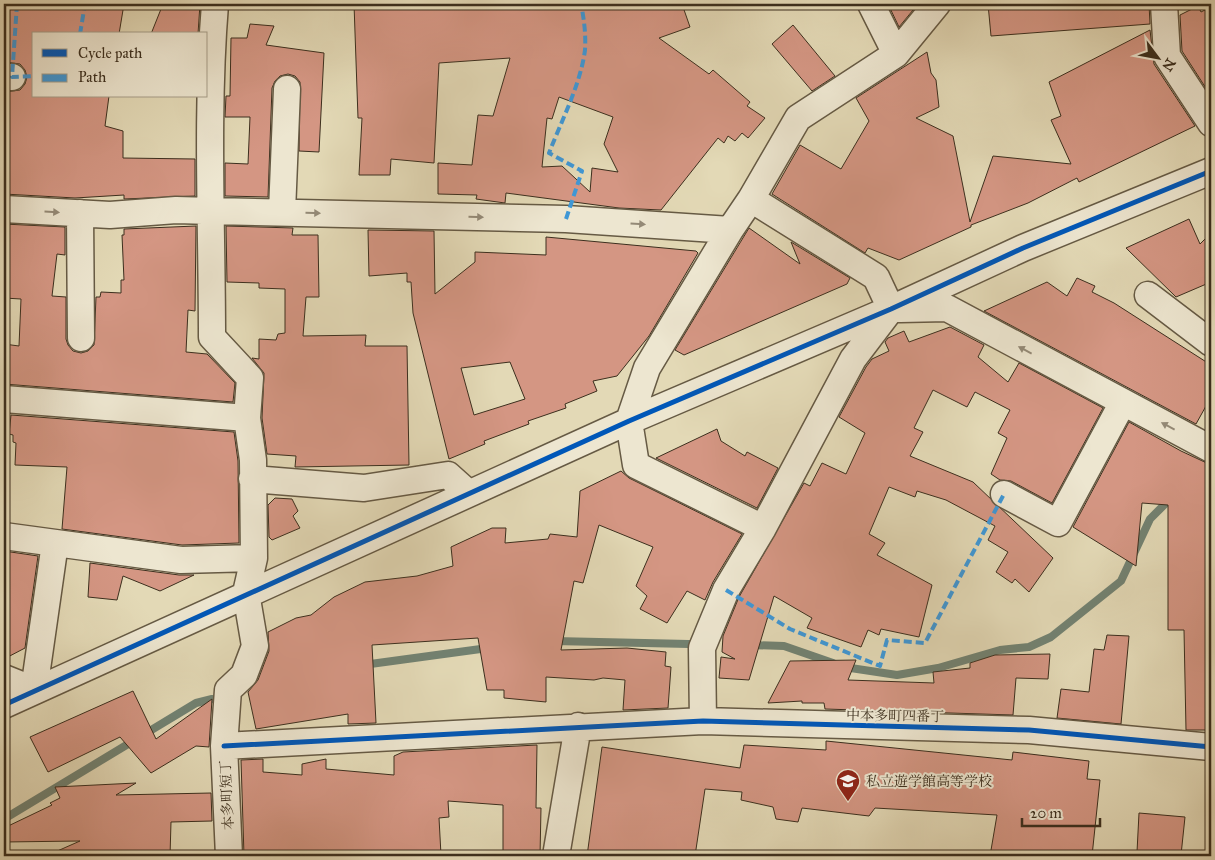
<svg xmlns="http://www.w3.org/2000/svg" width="1215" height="860" font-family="'IM FELL Great Primer','Noto Serif JP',serif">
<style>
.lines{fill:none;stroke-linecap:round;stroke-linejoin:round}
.stream{stroke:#728272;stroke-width:8}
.building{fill:#d49683;stroke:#3c2f1e;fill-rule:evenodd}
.minor-casing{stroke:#665a44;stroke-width:29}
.minor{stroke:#ede6d0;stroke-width:26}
.quiet{stroke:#3f97d5;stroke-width:4;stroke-dasharray:8 4;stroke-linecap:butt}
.cycleway-casing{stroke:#ede6d0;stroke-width:8}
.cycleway{stroke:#0057b8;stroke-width:5}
.oneway{fill:#948a77}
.labels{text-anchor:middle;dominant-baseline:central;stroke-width:4;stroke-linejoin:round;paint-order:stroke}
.street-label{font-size:14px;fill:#3c2f1e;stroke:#ede6d0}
.poi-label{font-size:14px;fill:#3c2f1e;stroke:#ede6d0;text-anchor:start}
</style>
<rect width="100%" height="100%" fill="#e3d9b6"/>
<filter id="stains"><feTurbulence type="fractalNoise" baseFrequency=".004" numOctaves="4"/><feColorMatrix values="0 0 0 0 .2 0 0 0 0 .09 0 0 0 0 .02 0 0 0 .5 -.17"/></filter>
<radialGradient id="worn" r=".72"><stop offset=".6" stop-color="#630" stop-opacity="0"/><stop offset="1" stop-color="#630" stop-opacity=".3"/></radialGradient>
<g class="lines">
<!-- stream -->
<path class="stream" d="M 554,641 L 689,644
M 750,645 L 784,646 L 833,663
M 363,665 L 488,648
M 844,667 L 897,675 L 938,668 L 1000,650 L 1029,647 L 1051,637 L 1121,581 L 1150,519 L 1171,498
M 4,819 L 196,703 L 212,699"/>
</g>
<!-- building -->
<path class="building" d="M 4,4 L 124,4 L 119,34 L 34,34 L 34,96 L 109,96 L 105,126 L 123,131 L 123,158 L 195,159 L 195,196 L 124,199 L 124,195 L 75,198 L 4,194 L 4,92 L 20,90 L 25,84 L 27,77 L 25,70 L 20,64 L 4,62 Z
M 163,4 L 200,4 L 198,34 L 151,34 Z
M 354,4 L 682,4 L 690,27 L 659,38 L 709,74 L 713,70 L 750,102 L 747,106 L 765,118 L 748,138 L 742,133 L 735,141 L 728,136 L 724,143 L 718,138 L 661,210 L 619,208 L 506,193 L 505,203 L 476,199 L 477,195 L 438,194 L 438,163 L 472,165 L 478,115 L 493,116 L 510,58 L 439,63 L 434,163 L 391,159 L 390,175 L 359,175 L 362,118 L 358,118 ZM 559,97 L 613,117 L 604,144 L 618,172 L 592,168 L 590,192 L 562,166 L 542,167 L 547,118 L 552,119 Z
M 888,4 L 918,4 L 899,27 Z
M 988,4 L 1062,4 L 1062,9 L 1104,4 L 1149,4 L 1150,24 L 991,36 Z
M 1198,6 L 1201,12 L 1211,7 L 1211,96 L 1182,51 L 1180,15 Z
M 250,24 L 274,26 L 266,45 L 324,53 L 319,152 L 299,151 L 300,82 L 295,76 L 288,74 L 280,76 L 275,81 L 272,88 L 268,197 L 225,196 L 225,163 L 248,164 L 250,117 L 225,117 L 226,96 L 230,96 L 231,38 L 247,38 Z
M 793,25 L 835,76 L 812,91 L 772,44 Z
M 1150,30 L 1154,64 L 1195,126 L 1079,182 L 1077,178 L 1028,203 L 971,225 L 971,227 L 899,260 L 868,248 L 865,253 L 772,194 L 800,145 L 841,169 L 869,121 L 856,98 L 927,52 L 931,73 L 936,80 L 939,107 L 916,118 L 953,136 L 970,222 L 993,156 L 1071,164 L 1051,120 L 1061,116 L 1049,82 Z
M 1189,219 L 1200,244 L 1211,233 L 1211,282 L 1176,297 L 1126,248 Z
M 4,224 L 65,227 L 65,255 L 57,254 L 52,296 L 66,297 L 66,339 L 68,345 L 73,351 L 81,353 L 88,351 L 94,345 L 96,297 L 100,297 L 101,292 L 121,293 L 121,280 L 124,280 L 122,235 L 124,235 L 124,229 L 196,226 L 195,311 L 188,310 L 186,352 L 207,354 L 235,383 L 233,402 L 4,384 L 4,344 L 19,346 L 21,299 L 4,298 Z
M 226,226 L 293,228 L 292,235 L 318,235 L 319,297 L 306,297 L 303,336 L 366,335 L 365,346 L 407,346 L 409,465 L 295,467 L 296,456 L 267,454 L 262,418 L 264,373 L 252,358 L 259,359 L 259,339 L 276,340 L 278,334 L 285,333 L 285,289 L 259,288 L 259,283 L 227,282 Z
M 749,228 L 800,264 L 791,242 L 850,278 L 847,284 L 684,355 L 675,350 Z
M 368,230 L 434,231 L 435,294 L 475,262 L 475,252 L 546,255 L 546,237 L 696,251 L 698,253 L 649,336 L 617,376 L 593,381 L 597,391 L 565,404 L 566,408 L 528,421 L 529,424 L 484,441 L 485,444 L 449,459 L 413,313 L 411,282 L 407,282 L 407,273 L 369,276 ZM 510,362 L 525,399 L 474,415 L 461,368 Z
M 1077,278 L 1095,286 L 1092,292 L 1114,303 L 1211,365 L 1211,397 L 1196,424 L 984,311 L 1047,282 L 1067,296 Z
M 950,327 L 984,345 L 978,357 L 1008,382 L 1019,363 L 1103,408 L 1052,503 L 1011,481 L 1000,480 L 991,474 L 1007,438 L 998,433 L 1010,410 L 975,392 L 967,407 L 933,390 L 914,428 L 923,432 L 910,456 L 973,482 L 1053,558 L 1029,592 L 1015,579 L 1012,583 L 996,572 L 1008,552 L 988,540 L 995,526 L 946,500 L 917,491 L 915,497 L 889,487 L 869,534 L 885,543 L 877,555 L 932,585 L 919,637 L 881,629 L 879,635 L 868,630 L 861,647 L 807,628 L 812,618 L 774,596 L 749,680 L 719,678 L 721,657 L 735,659 L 722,652 L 723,636 L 739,597 L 804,483 L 810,486 L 822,463 L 846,474 L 865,433 L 839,417 L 866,367 L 872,359 L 889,351 L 885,342 L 888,338 L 904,331 L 909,342 Z
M 11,415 L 234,432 L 238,461 L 239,543 L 182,545 L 62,529 L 67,467 L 15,465 L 16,443 L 13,442 L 13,435 L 9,434 Z
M 1129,422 L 1181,451 L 1211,465 L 1211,730 L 1186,730 L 1184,630 L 1168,630 L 1168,505 L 1142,503 L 1136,566 L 1073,527 Z
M 717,429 L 721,441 L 745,456 L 747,452 L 778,468 L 757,508 L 656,458 Z
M 621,471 L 629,478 L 742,534 L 713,582 L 705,600 L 687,591 L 667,623 L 640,609 L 647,596 L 636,586 L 653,547 L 599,525 L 583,583 L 574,581 L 561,650 L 627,648 L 666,652 L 665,666 L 671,667 L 668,708 L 623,710 L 625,680 L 603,678 L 594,680 L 546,677 L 546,702 L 504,698 L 504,690 L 487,690 L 478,638 L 372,645 L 376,723 L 348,724 L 348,714 L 256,729 L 248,692 L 258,680 L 269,651 L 268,632 L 296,618 L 311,615 L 334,597 L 365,582 L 417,576 L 453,566 L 451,547 L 492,528 L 506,528 L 505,543 L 548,539 L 550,534 L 577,537 L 580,491 Z
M 275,498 L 292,499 L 298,511 L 293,516 L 300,528 L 272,540 L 269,537 L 268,505 Z
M 4,551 L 38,556 L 25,648 L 4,659 Z
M 90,563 L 179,575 L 194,575 L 160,591 L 123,576 L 117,600 L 88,597 Z
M 1107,635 L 1129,636 L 1121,724 L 1057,718 L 1061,689 L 1089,692 L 1094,649 L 1104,650 Z
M 1050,654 L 1048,679 L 1016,678 L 1013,715 L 825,709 L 824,703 L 802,703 L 802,701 L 768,703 L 790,661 L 856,660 L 848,680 L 934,683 L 933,672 L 970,668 L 970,663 L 995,655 Z
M 133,691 L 156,739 L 212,699 L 209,747 L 196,746 L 151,773 L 120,737 L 48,772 L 30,737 Z
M 826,741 L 1012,760 L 1013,752 L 1089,761 L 1087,779 L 1100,780 L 1092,856 L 990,856 L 997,815 L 875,808 L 869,816 L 802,808 L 798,822 L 776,819 L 773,807 L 741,800 L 742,792 L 705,789 L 695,856 L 587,856 L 602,747 L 740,768 L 744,745 L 826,750 Z
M 537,745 L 536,808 L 541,808 L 540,856 L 503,856 L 503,805 L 448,801 L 449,817 L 439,818 L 441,855 L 244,856 L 241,760 L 263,759 L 263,772 L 302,775 L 302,764 L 326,759 L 326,769 L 394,775 L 394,756 L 403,752 Z
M 136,783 L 116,795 L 211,793 L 212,821 L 171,822 L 170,856 L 46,856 L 80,841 L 4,842 L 4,828 L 52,805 L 50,803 L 60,798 L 55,787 Z
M 1139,813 L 1185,817 L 1181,855 L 1137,852 Z"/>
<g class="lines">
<!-- minor casing -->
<g class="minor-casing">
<path id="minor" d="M 215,4 C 206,114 212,226 212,337 L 250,378 L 247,418 L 253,460 L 254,558 L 246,593 L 255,646 L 244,675 L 228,690 L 224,746 L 229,856
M 871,4 L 896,54
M 1164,4 L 1167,56 L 1211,123
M 4,77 L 12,77
M 751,199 L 876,277 L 891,309
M 4,209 L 110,215 L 176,210 L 212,211 L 566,219 L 730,230
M 282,212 L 287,89
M 80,213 L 81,338
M 1148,295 L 1211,343
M 900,309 L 947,308 L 1211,449
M 4,399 L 247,418
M 252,479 L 364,488 L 448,475 L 467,492
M 1004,494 L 1058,523 L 1123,402
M 763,528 L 636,465 L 629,421 L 647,368 L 730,230 L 751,199 L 798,118 L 896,54 L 937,4
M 4,536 L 181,560 L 254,558
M 4,678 L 34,690 L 55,543
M 4,705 L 629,421 L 891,309 L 1023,248 L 1211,171
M 703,721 L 702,648 L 726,590 L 763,528 L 853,359 L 891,309
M 224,746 L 703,721 L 1029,730 L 1211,747
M 556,856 L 578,726"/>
</g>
<!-- minor -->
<use href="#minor" class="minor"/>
<!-- quiet -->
<path class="quiet" d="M 17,4 L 12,77 L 34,76
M 80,34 L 85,4
M 566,219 L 582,171 L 549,153 C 561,122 581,83 585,50 C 586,34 584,19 581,4
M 726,590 L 790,629 L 880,666 L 887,640 L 925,643 L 1004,494"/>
<!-- cycleway casing -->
<g class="cycleway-casing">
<path id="cycleway" d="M 4,705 L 629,421 L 891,309 L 1023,248 L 1211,171
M 224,746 L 703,721 L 1029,730 L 1211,747"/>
</g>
<!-- cycleway -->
<use href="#cycleway" class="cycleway"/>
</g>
<!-- one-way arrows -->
<defs><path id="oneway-solid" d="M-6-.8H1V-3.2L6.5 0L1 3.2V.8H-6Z" transform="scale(1.25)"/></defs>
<g class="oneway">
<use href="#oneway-solid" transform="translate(52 212) rotate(3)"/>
<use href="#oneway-solid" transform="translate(313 213) rotate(1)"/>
<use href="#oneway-solid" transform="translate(476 217) rotate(1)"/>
<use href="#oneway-solid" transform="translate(638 224) rotate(4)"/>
<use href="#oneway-solid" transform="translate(1025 350) rotate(-152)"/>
<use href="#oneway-solid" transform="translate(1168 426) rotate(-152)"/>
</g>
<!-- icons -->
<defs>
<g id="school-pin" transform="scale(1.25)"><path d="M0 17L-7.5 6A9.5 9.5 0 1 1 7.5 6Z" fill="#8f2418" stroke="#ede6d0"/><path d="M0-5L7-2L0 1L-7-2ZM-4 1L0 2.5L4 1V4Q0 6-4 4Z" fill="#fff"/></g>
</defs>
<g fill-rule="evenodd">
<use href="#school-pin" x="848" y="781"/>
</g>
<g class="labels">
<!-- street labels -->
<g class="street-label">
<text transform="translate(895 716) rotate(1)">中本多町四番丁</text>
<text transform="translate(227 795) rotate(-93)">本多町短丁</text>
</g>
<!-- poi labels -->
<g class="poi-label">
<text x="866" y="781">私立遊学館高等学校</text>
</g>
</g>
<!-- margin -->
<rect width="1215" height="860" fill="none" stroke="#e3d9b6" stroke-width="20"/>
<rect x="5" y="5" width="1205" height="850" fill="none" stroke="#3c2f1e" stroke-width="2.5"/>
<rect x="10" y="10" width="1195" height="840" fill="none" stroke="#3c2f1e"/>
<!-- legend -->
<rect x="32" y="32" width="175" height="65" fill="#ede6d0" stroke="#a69d89"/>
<rect x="42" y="49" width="25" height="8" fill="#0057b8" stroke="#a69d89"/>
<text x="78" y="58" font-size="15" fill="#3c2f1e">Cycle path</text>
<rect x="42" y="74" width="25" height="8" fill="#3f97d5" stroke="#a69d89"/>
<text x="78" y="82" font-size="15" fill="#3c2f1e">Path</text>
<!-- north arrow -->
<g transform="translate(1158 58) rotate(122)" stroke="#ede6d0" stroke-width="4" paint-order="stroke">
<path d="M0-4L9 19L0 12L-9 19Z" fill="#3c2f1e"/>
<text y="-8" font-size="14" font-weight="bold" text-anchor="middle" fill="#3c2f1e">N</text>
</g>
<!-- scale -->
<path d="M1022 818v8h78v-8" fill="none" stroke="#3c2f1e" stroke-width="2.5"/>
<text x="1030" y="818" font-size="15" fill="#3c2f1e" stroke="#ede6d0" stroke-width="4" paint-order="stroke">20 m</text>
<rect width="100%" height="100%" filter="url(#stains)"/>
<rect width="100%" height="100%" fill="url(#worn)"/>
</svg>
